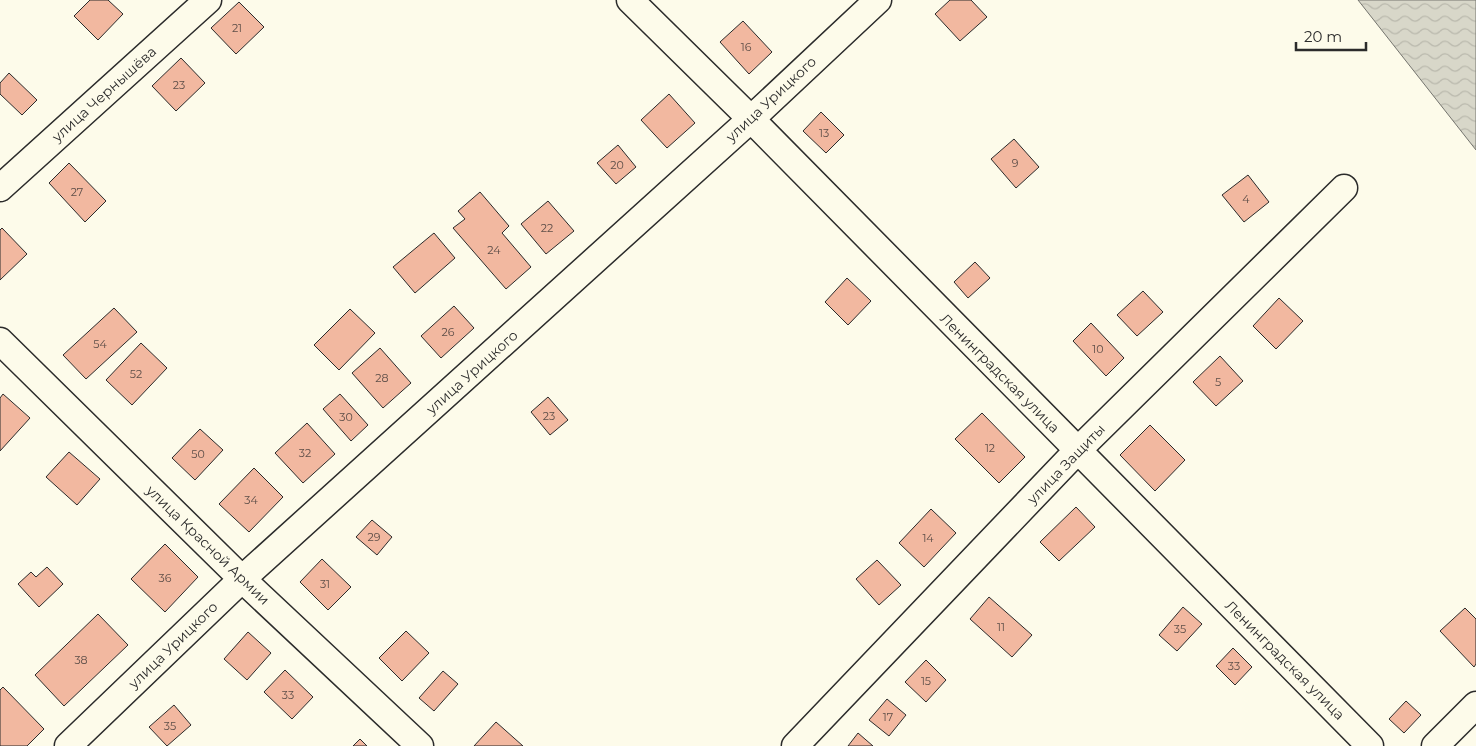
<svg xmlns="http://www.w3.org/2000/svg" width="1476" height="746" font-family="Montserrat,sans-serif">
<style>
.water{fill:url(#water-waves);stroke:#74746e}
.building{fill:#f2b8a0;stroke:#2b2b2b}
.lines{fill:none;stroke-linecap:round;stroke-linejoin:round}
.minor-casing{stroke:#2b2b2b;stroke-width:29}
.minor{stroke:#fdfbea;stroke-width:26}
.labels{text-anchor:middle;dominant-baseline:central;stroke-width:4;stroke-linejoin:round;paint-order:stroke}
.number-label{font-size:11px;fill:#5d4e48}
.street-label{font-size:14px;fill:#2b2b2b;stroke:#fdfbea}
</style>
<defs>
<pattern id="water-waves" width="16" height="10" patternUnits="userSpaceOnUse" patternTransform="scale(1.25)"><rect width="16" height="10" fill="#d8d7c9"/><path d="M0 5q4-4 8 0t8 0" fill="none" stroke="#bab9ad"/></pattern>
</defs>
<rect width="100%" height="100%" fill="#fdfbea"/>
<!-- water -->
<path class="water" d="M 1358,0 L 1476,0 L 1476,150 Z"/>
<!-- building -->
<path class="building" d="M 90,0 L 108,0 L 123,14 L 98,40 L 74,16 Z
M 950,0 L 971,0 L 987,17 L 960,41 L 935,14 Z
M 239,2 L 264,27 L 236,54 L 211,28 Z
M 743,21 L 772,52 L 749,74 L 720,42 Z
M 181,58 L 205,83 L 176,111 L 152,86 Z
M 9,73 L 37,100 L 22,115 L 0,94 L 0,83 Z
M 669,94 L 695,123 L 667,148 L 641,120 Z
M 821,112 L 844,135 L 826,153 L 803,131 Z
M 1014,139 L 1039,167 L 1016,188 L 991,159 Z
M 618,145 L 636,167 L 616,184 L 597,163 Z
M 69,163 L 106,201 L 85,222 L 49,183 Z
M 1248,175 L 1269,202 L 1244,222 L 1222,195 Z
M 480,192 L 509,226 L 502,233 L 531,267 L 506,289 L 453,228 L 465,219 L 458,211 Z
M 548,201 L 574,231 L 546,254 L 521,224 Z
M 2,228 L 27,254 L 0,280 L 0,230 Z
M 434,233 L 455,258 L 415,293 L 393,267 Z
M 975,262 L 990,278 L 968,298 L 954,282 Z
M 847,278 L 871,301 L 848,325 L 825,302 Z
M 1143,291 L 1163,312 L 1137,336 L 1117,315 Z
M 1279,298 L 1303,321 L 1276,349 L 1253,326 Z
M 454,306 L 474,328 L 441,358 L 421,336 Z
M 114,308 L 137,332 L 86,379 L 63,355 Z
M 350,309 L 375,333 L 339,370 L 314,345 Z
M 1091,323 L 1124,358 L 1106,376 L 1073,341 Z
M 141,343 L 167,368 L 132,405 L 106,380 Z
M 380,348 L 411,383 L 383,408 L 352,373 Z
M 1220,356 L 1243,381 L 1216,406 L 1193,382 Z
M 3,394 L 30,418 L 0,451 L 0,398 Z
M 340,394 L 368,425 L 351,441 L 323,409 Z
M 548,397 L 568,420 L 550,435 L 531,412 Z
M 982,413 L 1025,457 L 999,483 L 955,439 Z
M 307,423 L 335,454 L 303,483 L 275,453 Z
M 1150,425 L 1185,460 L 1155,491 L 1120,455 Z
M 200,429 L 223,450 L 195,480 L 172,458 Z
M 69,452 L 100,479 L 77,505 L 46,477 Z
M 254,468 L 283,497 L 249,532 L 219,504 Z
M 1076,507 L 1095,527 L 1059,561 L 1040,542 Z
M 931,509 L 956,533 L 924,567 L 899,543 Z
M 372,520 L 392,537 L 377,555 L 356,537 Z
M 165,544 L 198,577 L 165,612 L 131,579 Z
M 322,559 L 351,587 L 328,610 L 300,582 Z
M 877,560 L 901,585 L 879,605 L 856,579 Z
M 47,567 L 63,584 L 39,607 L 18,584 L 31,572 L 36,577 Z
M 989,597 L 1032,635 L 1012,657 L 970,619 Z
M 1183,607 L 1202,624 L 1177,651 L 1159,635 Z
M 1465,608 L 1476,619 L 1476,664 L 1474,667 L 1440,631 Z
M 98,614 L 128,645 L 64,706 L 35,675 Z
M 406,631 L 429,653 L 402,681 L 379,658 Z
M 248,632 L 271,653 L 247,680 L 224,659 Z
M 1233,648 L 1252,667 L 1235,685 L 1216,666 Z
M 926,660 L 946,680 L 926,702 L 905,682 Z
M 285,670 L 313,697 L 292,719 L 264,692 Z
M 443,671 L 458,684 L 434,711 L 419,698 Z
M 3,687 L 44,729 L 27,746 L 0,746 L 0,690 Z
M 887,699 L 906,715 L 889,736 L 869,720 Z
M 1406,701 L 1421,715 L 1404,733 L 1389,719 Z
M 174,705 L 191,725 L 167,746 L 149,727 Z
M 496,722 L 523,746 L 474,746 Z
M 858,733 L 873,746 L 848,746 Z
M 360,739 L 367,746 L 353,746 Z"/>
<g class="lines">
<!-- minor casing -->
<g class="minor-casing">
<path id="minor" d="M 630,0 L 751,119 L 1370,746
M 0,188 L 208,0
M 0,341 L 242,579 L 420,746
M 68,746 L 242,579 L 751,119 L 878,0
M 795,746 L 1077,451 L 1344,188
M 1435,746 L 1476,705"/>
</g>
<!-- minor -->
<use href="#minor" class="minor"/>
</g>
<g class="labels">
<!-- number labels -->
<g class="number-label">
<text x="237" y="28">21</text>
<text x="746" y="47">16</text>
<text x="179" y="85">23</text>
<text x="824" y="133">13</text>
<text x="1015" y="163">9</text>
<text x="617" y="165">20</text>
<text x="77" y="192">27</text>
<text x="1246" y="199">4</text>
<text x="547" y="228">22</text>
<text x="494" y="250">24</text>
<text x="448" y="332">26</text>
<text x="100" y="344">54</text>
<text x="1098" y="349">10</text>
<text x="136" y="374">52</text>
<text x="382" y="378">28</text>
<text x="1218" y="382">5</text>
<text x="549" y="416">23</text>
<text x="346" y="417">30</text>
<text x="990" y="448">12</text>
<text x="305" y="453">32</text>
<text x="198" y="454">50</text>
<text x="251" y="500">34</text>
<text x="374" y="537">29</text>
<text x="928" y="538">14</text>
<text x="165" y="578">36</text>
<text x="325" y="584">31</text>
<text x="1001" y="627">11</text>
<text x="1180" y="629">35</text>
<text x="81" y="660">38</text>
<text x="1234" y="666">33</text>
<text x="926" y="681">15</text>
<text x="288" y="695">33</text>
<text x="888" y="717">17</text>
<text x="170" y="726">35</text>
</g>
<!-- street labels -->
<g class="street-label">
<text transform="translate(104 94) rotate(-42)">улица Чернышёва</text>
<text transform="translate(771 99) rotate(-43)">улица Урицкого</text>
<text transform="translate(472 372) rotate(-42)">улица Урицкого</text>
<text transform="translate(1000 373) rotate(45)">Ленинградская улица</text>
<text transform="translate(1066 464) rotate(-46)">улица Защиты</text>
<text transform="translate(208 545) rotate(44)">улица Красной Армии</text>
<text transform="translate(173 645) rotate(-44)">улица Урицкого</text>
<text transform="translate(1285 660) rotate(45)">Ленинградская улица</text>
</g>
</g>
<!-- scale -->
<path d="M1296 42v8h70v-8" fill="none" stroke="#2b2b2b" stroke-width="2.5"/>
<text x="1304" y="42" font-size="15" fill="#2b2b2b" stroke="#fdfbea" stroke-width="4" paint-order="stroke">20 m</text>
</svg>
